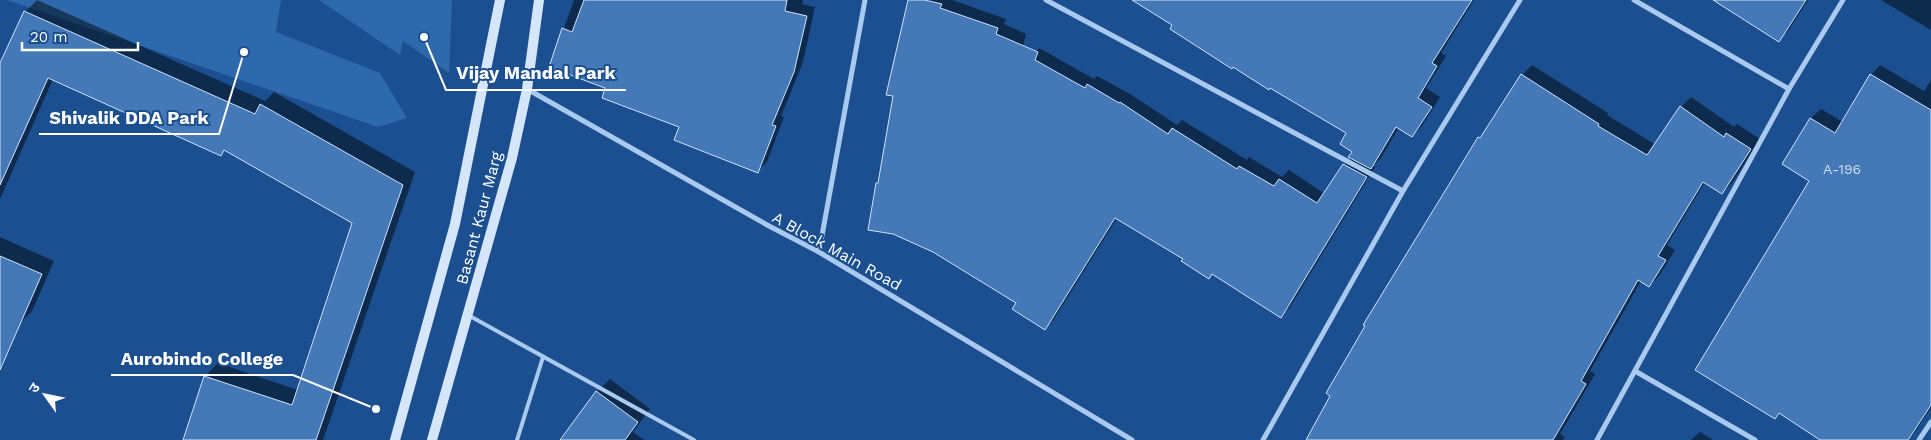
<svg xmlns="http://www.w3.org/2000/svg" width="1931" height="440" font-family="'Work Sans','Noto Sans Devanagari',sans-serif">
<style>
.green{fill:#2e69ad}
.shadow{fill:#0007}
.building{fill:#4478b7;stroke:#cfe3fa}
.lines{fill:none;stroke-linecap:round;stroke-linejoin:round}
.lane{stroke:#a9c9ee;stroke-width:4}
.street{stroke:#a9c9ee;stroke-width:5}
.secondary{stroke:#d6e6fa;stroke-width:10}
.labels{text-anchor:middle;dominant-baseline:central;stroke-width:4;stroke-linejoin:round;paint-order:stroke}
.number-label{font-size:14px;fill:#d0dded}
.street-label{font-size:16px;fill:#fff;stroke:#1b4f8f}
.leader{fill:none;stroke:#fff;stroke-width:2}
.callout-dot{fill:#fff;stroke:#1b4f8f;stroke-width:2}
.callout-label{font-size:18px;text-anchor:middle;font-weight:bold;fill:#fff;stroke:#1b4f8f;stroke-width:4;stroke-linejoin:round;paint-order:stroke}
</style>
<rect width="100%" height="100%" fill="#1b4f8f"/>
<!-- green -->
<path class="green" d="M 7,0 L 281,0 L 276,32 L 380,73 L 407,118 L 378,127 Z
M 319,0 L 452,0 L 449,73 L 403,41 L 400,55 Z"/>
<!-- shadow -->
<path class="shadow" d="M 37,0 L 265,101 L 274,92 L 415,172 L 323,440 L 184,440 L 205,376 L 218,363 L 298,390 L 353,223 L 226,150 L 221,154 L 53,79 L 0,199 L 0,66 L 25,12 Z
M 574,0 L 803,0 L 802,4 L 815,7 L 803,62 L 781,116 L 784,117 L 767,162 L 757,171 L 681,126 L 607,87 L 550,67 Z
M 909,0 L 952,0 L 1006,19 L 1004,24 L 1026,34 L 1014,83 L 1030,58 L 1039,48 L 1094,79 L 1097,76 L 1130,94 L 1177,125 L 1182,120 L 1247,160 L 1249,157 L 1282,177 L 1289,170 L 1325,194 L 1344,165 L 1352,157 L 1353,151 L 1348,133 L 1174,25 L 1165,0 L 1474,0 L 1441,53 L 1446,56 L 1426,88 L 1440,97 L 1422,126 L 1412,135 L 1399,127 L 1381,158 L 1373,166 L 1375,167 L 1290,307 L 1281,316 L 1213,273 L 1117,218 L 1054,319 L 1045,328 L 1018,302 L 880,181 Z
M 1717,0 L 1808,0 L 1788,31 L 1778,40 Z
M 1881,0 L 1931,0 L 1931,30 Z
M 1532,65 L 1608,113 L 1607,115 L 1656,145 L 1681,107 L 1691,97 L 1734,127 L 1737,124 L 1760,139 L 1732,183 L 1722,193 L 1705,182 L 1667,245 L 1675,250 L 1659,276 L 1649,286 L 1641,281 L 1590,371 L 1595,374 L 1560,434 L 1565,437 L 1563,440 L 1304,440 L 1309,438 L 1367,326 L 1365,324 L 1479,138 L 1487,129 L 1522,75 Z
M 1880,65 L 1924,91 L 1931,80 L 1931,408 L 1914,433 L 1907,440 L 1822,440 L 1780,413 L 1775,418 L 1811,181 L 1783,164 L 1811,118 L 1821,109 L 1843,122 L 1871,75 Z
M 0,237 L 54,261 L 32,311 L 19,324 L 0,315 Z
M 610,379 L 650,409 L 633,432 L 644,440 L 561,440 L 597,392 Z
M 1700,432 L 1713,440 L 1691,440 Z"/>
<!-- building -->
<path class="building" d="M 584,0 L 787,0 L 785,11 L 807,16 L 794,72 L 772,125 L 776,126 L 758,173 L 674,140 L 679,127 L 602,98 L 605,88 L 549,67 L 562,28 L 572,32 Z
M 908,0 L 925,0 L 942,4 L 940,8 L 998,28 L 996,34 L 1038,52 L 1035,60 L 1085,88 L 1087,84 L 1119,103 L 1120,102 L 1168,134 L 1172,128 L 1237,169 L 1239,166 L 1274,186 L 1279,179 L 1317,203 L 1343,164 L 1367,177 L 1281,318 L 1212,274 L 1209,279 L 1181,261 L 1183,259 L 1115,218 L 1045,330 L 1012,309 L 1016,303 L 933,252 L 893,234 L 868,230 L 876,183 L 878,183 L 893,96 L 886,95 Z
M 1132,0 L 1472,0 L 1432,63 L 1437,66 L 1418,98 L 1432,107 L 1412,137 L 1396,127 L 1371,169 L 1348,157 L 1352,152 L 1340,144 L 1346,133 L 1270,88 L 1269,90 L 1233,67 L 1232,69 L 1170,29 L 1172,25 Z
M 1713,0 L 1806,0 L 1779,42 Z
M 24,11 L 255,114 L 260,104 L 403,185 L 316,440 L 183,440 L 204,376 L 292,405 L 352,223 L 224,150 L 221,156 L 48,78 L 0,185 L 0,63 Z
M 1521,74 L 1599,124 L 1598,126 L 1647,155 L 1680,106 L 1724,137 L 1726,133 L 1751,149 L 1722,194 L 1703,182 L 1658,256 L 1666,260 L 1649,287 L 1638,280 L 1581,381 L 1586,384 L 1553,440 L 1306,440 L 1330,396 L 1326,393 L 1365,326 L 1363,325 L 1478,137 L 1480,138 Z
M 1870,74 L 1931,110 L 1931,405 L 1908,440 L 1820,440 L 1779,413 L 1775,419 L 1695,370 L 1809,181 L 1782,164 L 1810,118 L 1835,133 Z
M 0,256 L 42,274 L 0,370 Z
M 596,391 L 638,422 L 625,440 L 560,440 Z"/>
<g class="lines">
<!-- lane -->
<path class="lane" d="M 468,315 L 694,440
M 517,440 L 543,357"/>
<!-- street -->
<path class="street" d="M 1046,0 L 1403,191
M 1634,0 L 1789,89
M 527,89 L 769,226 L 819,252 L 1132,440
M 819,252 L 865,0
M 1635,371 L 1755,440
M 1263,440 L 1403,191 L 1520,0
M 1597,440 L 1789,89 L 1843,0
M 1919,440 L 1931,422"/>
<!-- secondary -->
<path class="secondary" d="M 395,440 L 455,224 L 500,0
M 432,440 L 512,158 L 527,89 L 539,0"/>
</g>
<g class="labels">
<!-- number labels -->
<g class="number-label">
<text x="1842" y="169">A-196</text>
</g>
<!-- street labels -->
<g class="street-label">
<text transform="translate(479 218) rotate(-75)">Basant Kaur Marg</text>
<text transform="translate(837 251) rotate(29)">A Block Main Road</text>
</g>
</g>
<!-- callouts -->
<path class="leader" d="M424 37L446 90H626M244 52L219 134H39M376 409L293 375H111"/>
<g class="callout-dot">
<circle cx="424" cy="37" r="5"/>
<circle cx="244" cy="52" r="5"/>
<circle cx="376" cy="409" r="5"/>
</g>
<g class="callout-label">
<text x="536" y="79">Vijay Mandal Park</text>
<text x="129" y="124">Shivalik DDA Park</text>
<text x="202" y="365">Aurobindo College</text>
</g>
<!-- north arrow -->
<g transform="translate(45 395) rotate(303)" stroke="#1b4f8f" stroke-width="4" paint-order="stroke">
<path d="M0-4L9 19L0 12L-9 19Z" fill="#ffffff"/>
<text y="-8" font-size="14" font-weight="bold" text-anchor="middle" fill="#ffffff">उ</text>
</g>
<!-- scale -->
<path d="M22 42v8h116v-8" fill="none" stroke="#ffffff" stroke-width="2.5"/>
<text x="30" y="42" font-size="15" fill="#ffffff" stroke="#1b4f8f" stroke-width="4" paint-order="stroke">20 m</text>
</svg>
